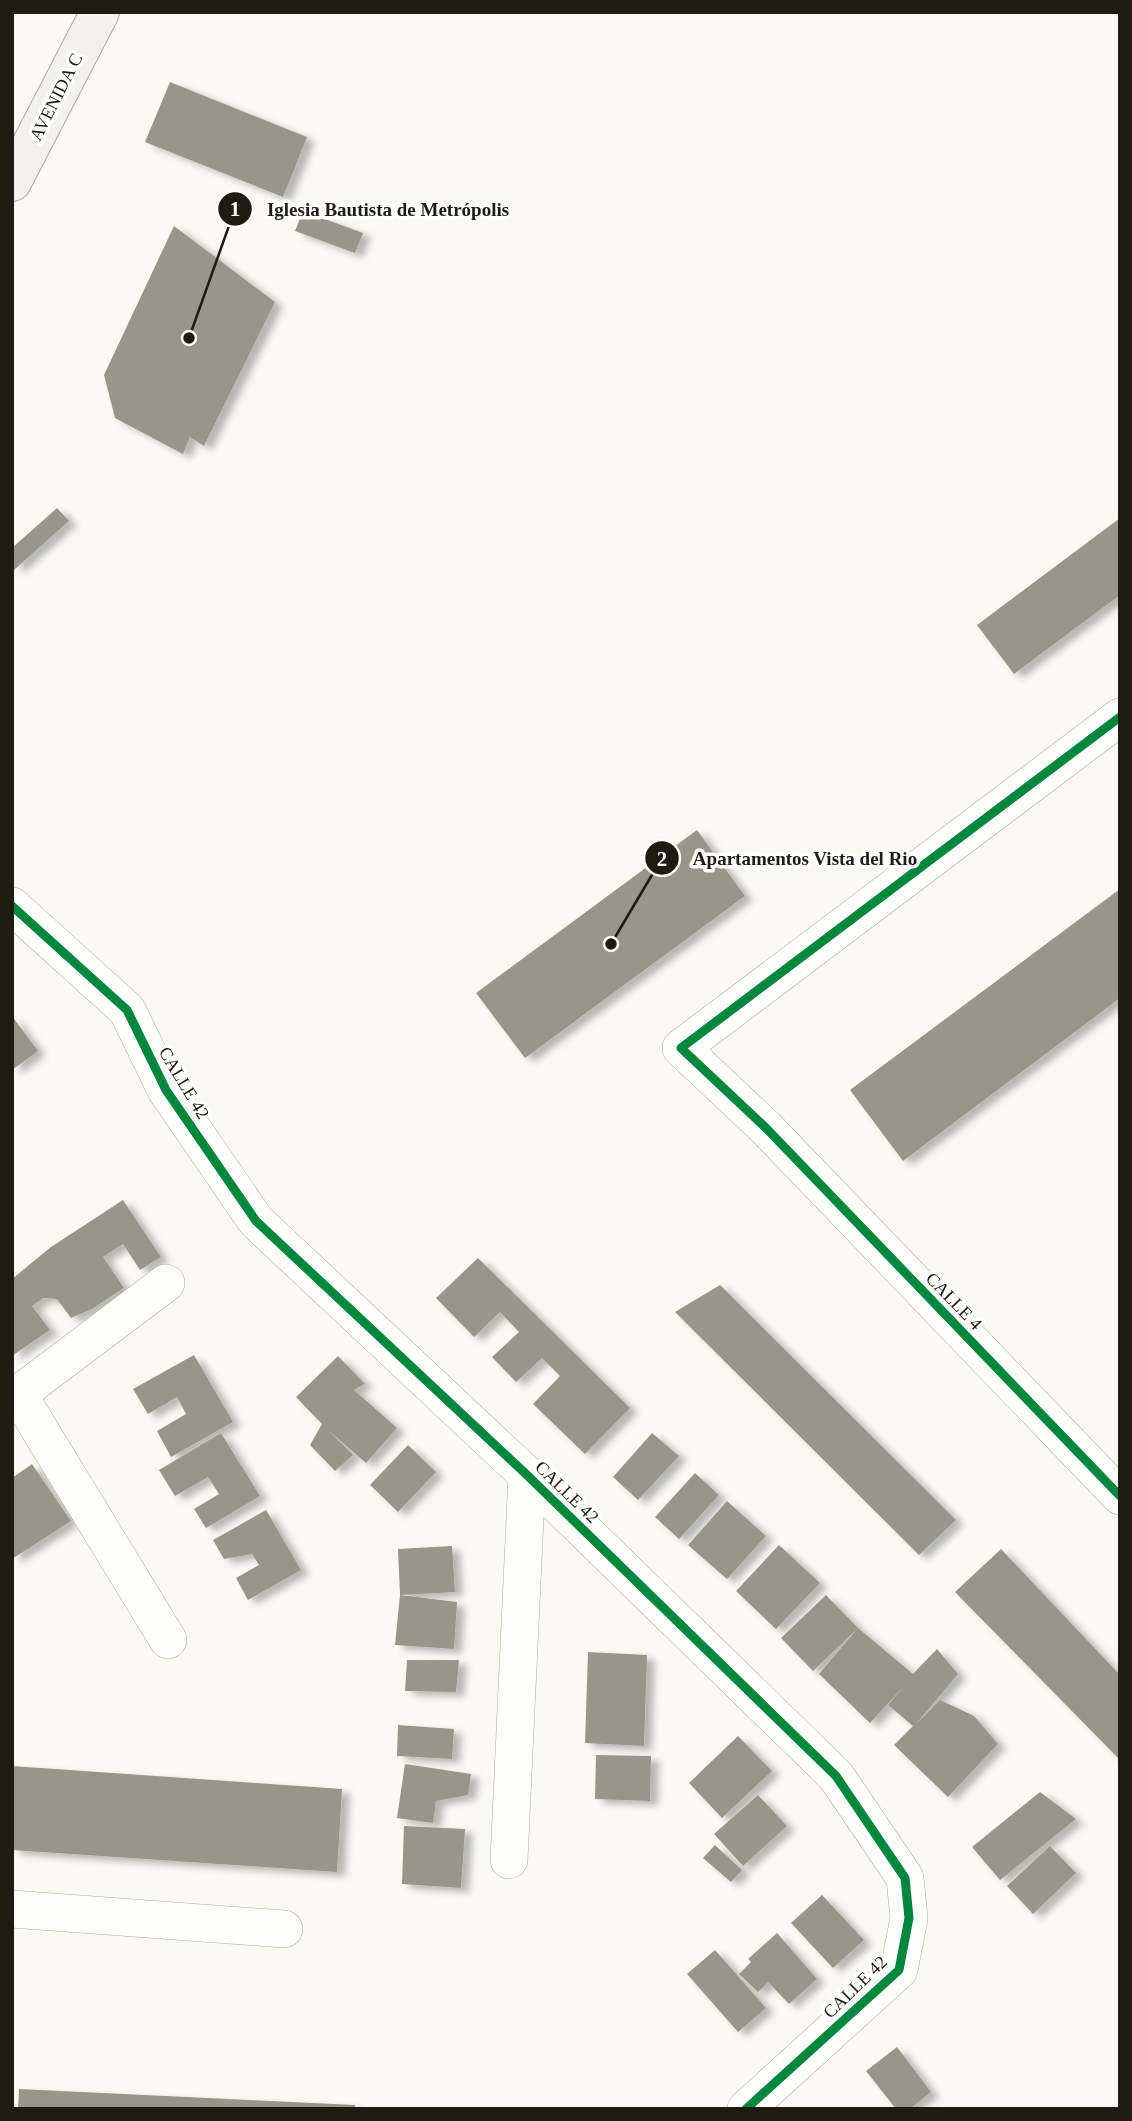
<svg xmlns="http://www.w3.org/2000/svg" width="1132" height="2121" font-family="'Times New Roman',serif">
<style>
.building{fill:#999588;filter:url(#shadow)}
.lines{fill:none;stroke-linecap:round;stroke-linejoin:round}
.street-casing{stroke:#acaaa2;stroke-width:38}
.secondary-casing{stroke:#acaaa2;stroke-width:40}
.street{stroke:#fefefd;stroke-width:37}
.secondary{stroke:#f2f1ee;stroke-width:38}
.cycleway-casing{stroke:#fff;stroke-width:13}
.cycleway{stroke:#00873e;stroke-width:9}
.labels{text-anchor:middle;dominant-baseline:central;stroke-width:7;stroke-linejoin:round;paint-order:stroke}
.street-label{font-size:18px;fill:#1f1b11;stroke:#fff}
.leader{fill:none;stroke:#1f1b11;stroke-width:2.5}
.callout-dot{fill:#1f1b11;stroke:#fff;stroke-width:2.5}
.mark-label{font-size:21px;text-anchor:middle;font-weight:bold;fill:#fff}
.callout-label{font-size:19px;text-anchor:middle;font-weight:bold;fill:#1f1b11;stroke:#fff;stroke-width:7;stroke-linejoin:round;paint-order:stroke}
</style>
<defs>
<filter id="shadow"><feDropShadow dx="8" dy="4.5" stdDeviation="3.5" flood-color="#0004"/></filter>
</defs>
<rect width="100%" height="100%" fill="#faf9f2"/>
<!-- building -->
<path class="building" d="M 170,82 L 307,137 L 283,197 L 145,142 Z
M 303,211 L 363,233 L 355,253 L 295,231 Z
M 174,226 L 275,302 L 204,446 L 190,437 L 183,454 L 115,418 L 104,375 Z
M 57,508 L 69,521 L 14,570 L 12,548 Z
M 1120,518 L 1120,595 L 1014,674 L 977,625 Z
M 697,830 L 745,896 L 525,1058 L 476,993 Z
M 1120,889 L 1120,998 L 903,1161 L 850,1090 Z
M 12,1016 L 38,1051 L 12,1070 Z
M 123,1200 L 161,1257 L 140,1270 L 123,1244 L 103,1257 L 124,1288 L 92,1309 L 71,1318 L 57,1299 L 43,1298 L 32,1306 L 50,1330 L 12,1356 L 12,1279 L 51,1247 Z
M 478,1258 L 630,1408 L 585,1454 L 533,1404 L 560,1376 L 542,1358 L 516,1382 L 492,1357 L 519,1332 L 500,1312 L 474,1337 L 436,1298 Z
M 720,1285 L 956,1520 L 919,1555 L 675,1312 Z
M 194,1355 L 233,1422 L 171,1457 L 157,1431 L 186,1414 L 177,1397 L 148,1414 L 133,1389 Z
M 338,1356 L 365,1384 L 354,1390 L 397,1428 L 366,1463 L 328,1430 L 353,1455 L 335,1471 L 310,1445 L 322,1424 L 296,1397 Z
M 221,1433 L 260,1496 L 206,1528 L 194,1509 L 219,1494 L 208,1477 L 175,1496 L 159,1470 Z
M 652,1433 L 679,1456 L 638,1500 L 613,1477 Z
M 408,1445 L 436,1472 L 398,1512 L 370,1485 Z
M 32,1464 L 71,1521 L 12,1559 L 12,1478 Z
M 695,1473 L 719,1495 L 679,1539 L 655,1517 Z
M 727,1501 L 766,1536 L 727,1579 L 688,1545 Z
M 266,1510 L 301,1570 L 248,1600 L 236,1578 L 259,1565 L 252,1554 L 224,1559 L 213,1540 Z
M 779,1545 L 820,1583 L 776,1629 L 736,1591 Z
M 452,1546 L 455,1592 L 400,1595 L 457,1602 L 454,1649 L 395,1645 L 400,1595 L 398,1549 Z
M 1001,1549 L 1120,1675 L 1120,1760 L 955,1592 Z
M 826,1595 L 858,1628 L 813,1671 L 781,1638 Z
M 858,1628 L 913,1674 L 937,1649 L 958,1674 L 916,1724 L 940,1700 L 974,1716 L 998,1744 L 948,1797 L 894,1745 L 913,1726 L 888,1705 L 906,1684 L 870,1723 L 819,1674 Z
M 588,1652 L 647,1655 L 644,1746 L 585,1743 Z
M 407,1660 L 459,1660 L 456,1692 L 405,1691 Z
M 398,1725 L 454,1729 L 452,1759 L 397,1756 Z
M 738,1736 L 772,1771 L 722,1818 L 689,1783 Z
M 596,1755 L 651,1756 L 650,1801 L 595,1799 Z
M 405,1764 L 471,1774 L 468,1795 L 436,1801 L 433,1823 L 397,1818 Z
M 12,1766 L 342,1789 L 337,1872 L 12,1850 Z
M 1040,1792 L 1076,1819 L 1000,1880 L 972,1847 Z
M 758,1795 L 787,1826 L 743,1866 L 714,1834 Z
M 404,1826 L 465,1829 L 461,1888 L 402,1884 Z
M 715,1845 L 742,1870 L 731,1882 L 703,1858 Z
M 1050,1846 L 1076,1873 L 1033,1914 L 1007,1886 Z
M 822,1895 L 864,1940 L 833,1968 L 791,1923 Z
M 777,1933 L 817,1979 L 789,2004 L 768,1982 L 758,1992 L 739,1974 L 751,1962 L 748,1959 Z
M 715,1950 L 766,2008 L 738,2032 L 687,1974 Z
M 897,2047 L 931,2092 L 910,2109 L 896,2109 L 866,2071 Z
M 19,2089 L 355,2105 L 355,2109 L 18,2109 Z"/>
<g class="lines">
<!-- street casing -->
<g class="street-casing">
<path id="street" d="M 1120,717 L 681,1048 L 766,1128 L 1120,1496
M 12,906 L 127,1010 L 166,1090 L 256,1221 L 527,1475 L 836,1776 L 905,1878 L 909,1918 L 899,1970 L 746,2109
M 18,1394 L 168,1640
M 12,1399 L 166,1283
M 509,1860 L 527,1475
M 12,1909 L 284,1929"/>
</g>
<!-- secondary casing -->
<g class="secondary-casing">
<path id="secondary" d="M 12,182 L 100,12"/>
</g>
<!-- street -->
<use href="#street" class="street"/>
<!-- secondary -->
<use href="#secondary" class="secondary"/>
<!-- cycleway casing -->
<g class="cycleway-casing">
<path id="cycleway" d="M 1120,717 L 681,1048 L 766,1128 L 1120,1496
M 12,906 L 127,1010 L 166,1090 L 256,1221 L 527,1475 L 836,1776 L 905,1878 L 909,1918 L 899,1970 L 746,2109"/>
</g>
<!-- cycleway -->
<use href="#cycleway" class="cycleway"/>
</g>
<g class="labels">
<!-- street labels -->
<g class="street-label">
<text transform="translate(56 97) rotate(-63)">AVENIDA C</text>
<text transform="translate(184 1083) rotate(59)">CALLE 42</text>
<text transform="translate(954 1301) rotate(46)">CALLE 4</text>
<text transform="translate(567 1492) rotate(44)">CALLE 42</text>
<text transform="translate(855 1987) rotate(-44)">CALLE 42</text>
</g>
</g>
<!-- callouts -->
<path class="leader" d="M189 338L235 209M611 944L662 858"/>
<g class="callout-dot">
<circle cx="189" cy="338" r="7"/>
<circle cx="611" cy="944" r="7"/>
<circle cx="235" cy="209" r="18"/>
<circle cx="662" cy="858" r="18"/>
</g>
<g class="mark-label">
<text x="235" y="216">1</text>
<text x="662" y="866">2</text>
</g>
<g class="callout-label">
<text x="388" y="216">Iglesia Bautista de Metrópolis</text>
<text x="805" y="865">Apartamentos Vista del Rio</text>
</g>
<!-- border -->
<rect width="1132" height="2121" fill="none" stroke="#1f1b11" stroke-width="28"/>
</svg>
